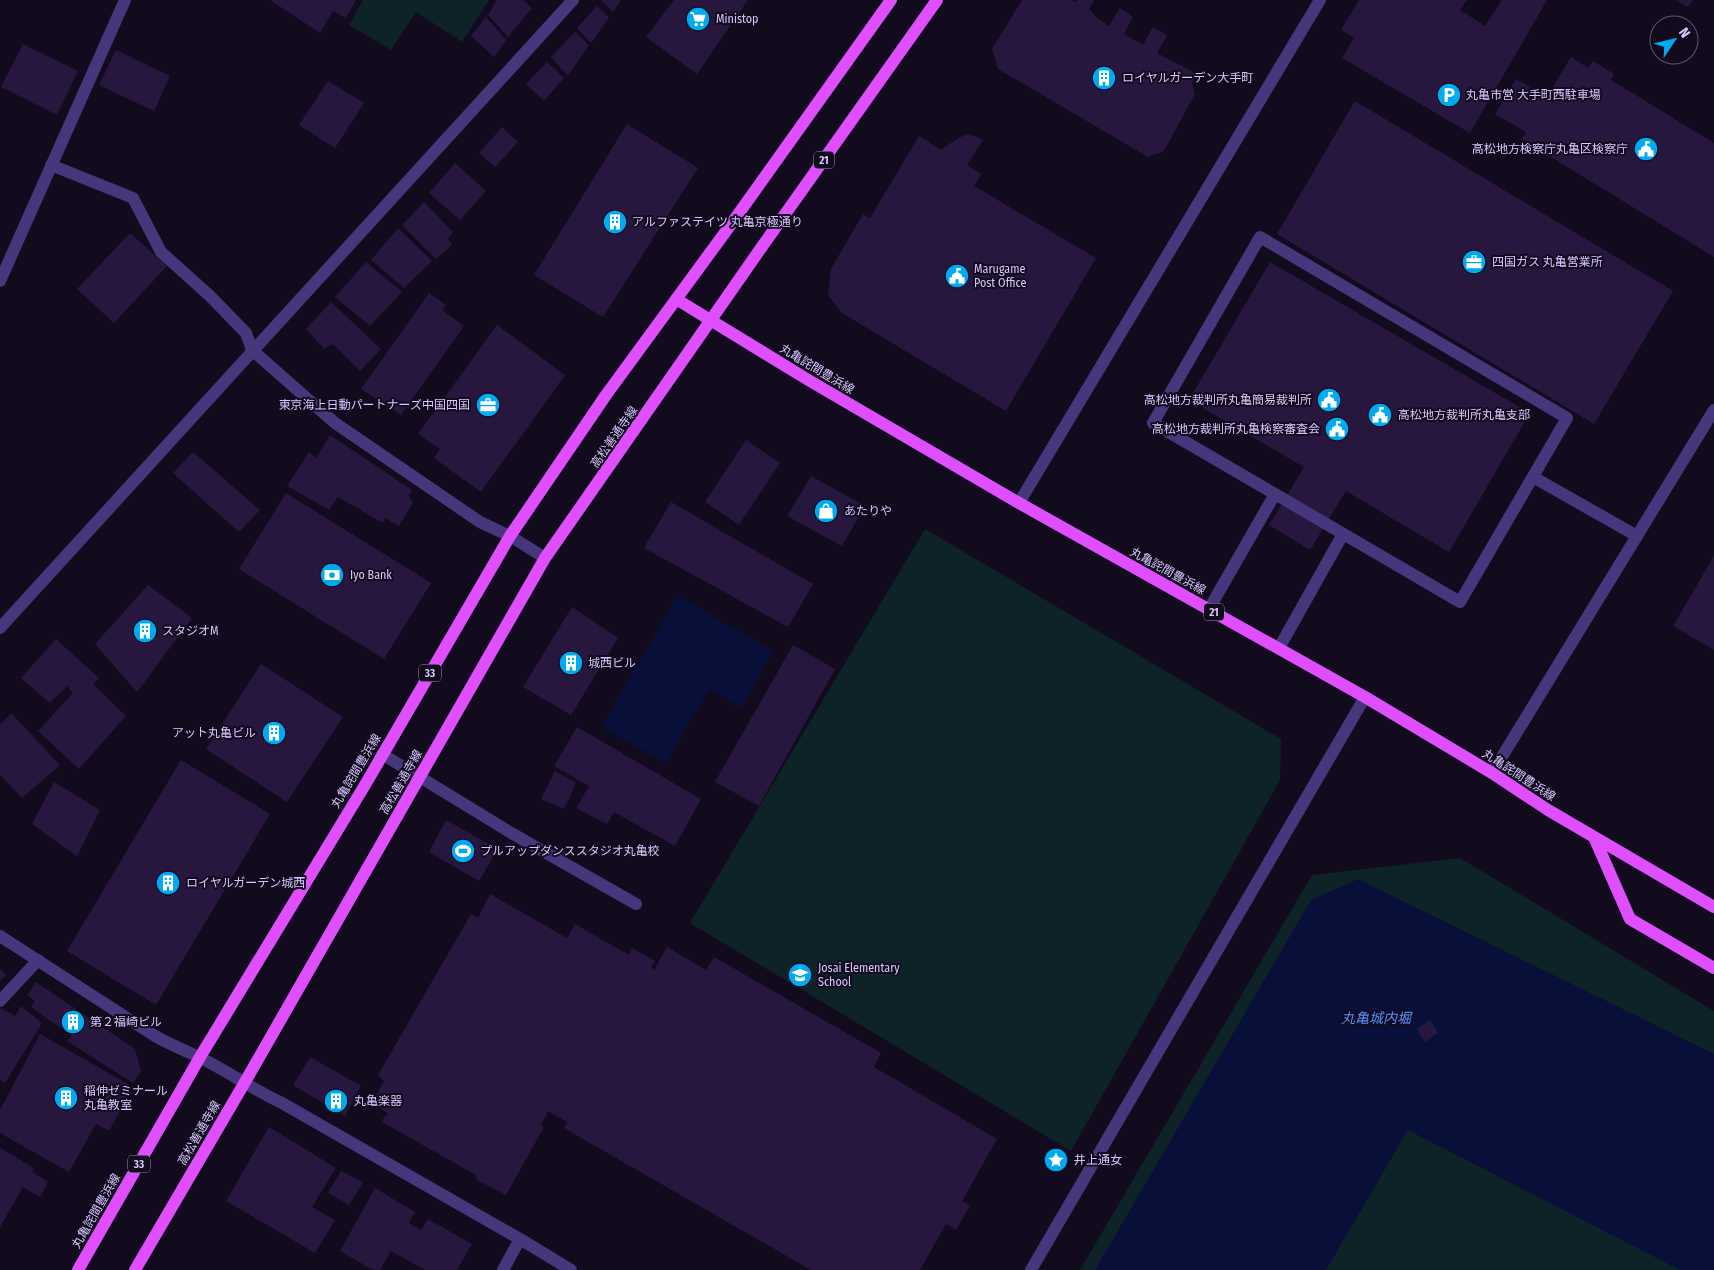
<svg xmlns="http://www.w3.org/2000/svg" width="1714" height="1270" font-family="'Fira Sans Condensed','Noto Sans JP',sans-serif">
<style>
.green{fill:#0e2327}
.water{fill:#081039}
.building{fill:#27173e}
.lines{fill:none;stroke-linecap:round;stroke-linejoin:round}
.service{stroke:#46367c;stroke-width:12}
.minor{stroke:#46367c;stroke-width:12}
.tertiary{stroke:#46367c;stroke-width:12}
.primary{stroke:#df4eff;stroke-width:12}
.labels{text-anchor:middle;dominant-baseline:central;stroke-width:4;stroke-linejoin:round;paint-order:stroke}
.shield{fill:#120b1d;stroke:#9d8fbb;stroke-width:1}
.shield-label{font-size:11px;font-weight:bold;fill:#d8c7ff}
.poi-label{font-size:12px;fill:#d8c7ff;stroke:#120b1d;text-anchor:start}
.street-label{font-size:12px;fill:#d8c7ff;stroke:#120b1d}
.water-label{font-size:14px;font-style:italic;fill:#558fff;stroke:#120b1d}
</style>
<rect width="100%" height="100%" fill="#120b1d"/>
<!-- green -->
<path class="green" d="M 363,0 L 489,0 L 462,42 L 416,12 L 391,50 L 349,25 Z
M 925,529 L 1281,739 L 1280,780 L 1071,1151 L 690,923 Z
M 1460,858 L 1714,1011 L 1714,1270 L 1080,1270 L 1312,875 Z"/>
<!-- water -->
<path class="water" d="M 678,595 L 773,651 L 742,708 L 709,689 L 666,763 L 601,727 Z
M 1358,879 L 1714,1054 L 1714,1270 L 1680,1270 L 1408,1130 L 1326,1270 L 1095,1270 L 1311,900 Z"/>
<!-- building -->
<path class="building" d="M 270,0 L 356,0 L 346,18 L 333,11 L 320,33 Z
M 497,0 L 523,0 L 532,8 L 508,37 L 488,15 Z
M 601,0 L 621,0 L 613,12 Z
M 674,0 L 748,0 L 697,74 L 646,37 Z
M 1022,0 L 1071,0 L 1076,2 L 1077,0 L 1094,0 L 1089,9 L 1097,18 L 1109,26 L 1120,8 L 1133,17 L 1124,34 L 1143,45 L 1153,27 L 1167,35 L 1157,53 L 1198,74 L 1192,83 L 1195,94 L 1164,151 L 1148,157 L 998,69 L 992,49 Z
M 1359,0 L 1467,0 L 1460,10 L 1485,26 L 1502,0 L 1547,0 L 1470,133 L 1342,58 L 1354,38 L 1341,30 Z
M 1676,0 L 1693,0 L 1688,7 Z
M 597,6 L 609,17 L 591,43 L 577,28 Z
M 486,17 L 506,40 L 494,57 L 471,36 Z
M 575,32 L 589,45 L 568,76 L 551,57 Z
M 23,44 L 78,71 L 57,115 L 1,87 Z
M 116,50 L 170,76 L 154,111 L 99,85 Z
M 1571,57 L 1588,68 L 1593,61 L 1614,74 L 1611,80 L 1714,143 L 1714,257 L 1522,139 L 1526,132 L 1495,114 L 1516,79 L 1547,97 Z
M 547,62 L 564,78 L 544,101 L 526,84 Z
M 328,81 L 364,103 L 335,148 L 299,125 Z
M 1355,101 L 1673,291 L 1594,424 L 1277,234 Z
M 627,124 L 698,168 L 603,317 L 534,275 Z
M 502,127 L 518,142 L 495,167 L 479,153 Z
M 969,134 L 983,140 L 967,165 L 981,174 L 974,186 L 1096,258 L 1006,411 L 842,313 L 828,295 L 831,269 L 863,214 L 870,218 L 919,136 L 941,150 L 958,138 Z
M 455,163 L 486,191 L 460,220 L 429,193 Z
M 424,202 L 453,232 L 448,238 L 452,245 L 436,259 L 402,225 Z
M 398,228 L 432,261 L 404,288 L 371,260 Z
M 130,233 L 167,266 L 114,323 L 77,289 Z
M 366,262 L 402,292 L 370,326 L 335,297 Z
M 1270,262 L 1530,413 L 1449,552 L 1346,491 L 1310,550 L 1269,525 L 1304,467 L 1189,400 Z
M 429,293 L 446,305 L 442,310 L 464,326 L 401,415 L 361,389 Z
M 331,302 L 381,349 L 360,371 L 333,344 L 324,349 L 306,329 Z
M 497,325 L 565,375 L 481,492 L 434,458 L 440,449 L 418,434 Z
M 330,435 L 412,490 L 409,496 L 413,502 L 399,526 L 385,518 L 383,523 L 338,497 L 329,510 L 287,486 L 309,452 L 316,458 Z
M 746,440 L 780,463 L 739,525 L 705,502 Z
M 193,452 L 260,510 L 239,532 L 173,473 Z
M 811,476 L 865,506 L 842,546 L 787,516 Z
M 286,493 L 431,583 L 384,659 L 239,569 Z
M 671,502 L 813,584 L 788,627 L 644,548 Z
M 1714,556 L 1714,650 L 1673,626 Z
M 148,585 L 192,618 L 137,692 L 95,644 Z
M 572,607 L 618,638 L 571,715 L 523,687 Z
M 56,639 L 99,678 L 93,684 L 126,716 L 79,769 L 38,731 L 73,693 L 67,686 L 50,703 L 21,678 Z
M 793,645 L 835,669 L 759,806 L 715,782 Z
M 261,664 L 343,717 L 287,802 L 206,749 Z
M 11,713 L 60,765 L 22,798 L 0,775 L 0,725 Z
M 577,727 L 701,799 L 675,846 L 614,812 L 607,824 L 576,808 L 589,786 L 554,766 Z
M 181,760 L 270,814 L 156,1005 L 67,951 Z
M 555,771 L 576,783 L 564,809 L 541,799 Z
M 54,782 L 100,810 L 77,856 L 32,824 Z
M 446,820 L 498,849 L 479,881 L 429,852 Z
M 490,894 L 567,938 L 575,924 L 629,955 L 632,948 L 655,961 L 651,967 L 654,970 L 667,947 L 706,970 L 714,957 L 881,1053 L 874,1067 L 997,1139 L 962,1201 L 970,1206 L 956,1230 L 946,1224 L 920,1270 L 811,1270 L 564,1128 L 567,1122 L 548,1111 L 541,1126 L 544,1127 L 506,1195 L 477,1180 L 476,1175 L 382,1122 L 384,1117 L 388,1114 L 372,1102 L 384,1081 L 378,1075 L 471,914 L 478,918 Z
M 0,968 L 6,975 L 0,981 Z
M 36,982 L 135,1049 L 141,1071 L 133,1083 L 67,1041 L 72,1036 L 31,1007 L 35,1001 L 27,995 Z
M 21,1006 L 42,1023 L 5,1083 L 0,1080 L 0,1010 L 1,1008 L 15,1016 Z
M 1430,1020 L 1438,1033 L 1425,1042 L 1416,1029 Z
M 40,1034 L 133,1087 L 109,1131 L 96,1124 L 69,1172 L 0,1133 L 0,1110 Z
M 310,1057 L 361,1086 L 345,1116 L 293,1085 Z
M 269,1127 L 336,1168 L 312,1207 L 335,1220 L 315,1253 L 226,1201 Z
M 0,1148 L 34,1168 L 32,1172 L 48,1182 L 40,1197 L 23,1187 L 0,1227 Z
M 341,1171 L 363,1182 L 349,1205 L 328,1193 Z
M 375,1188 L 415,1212 L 409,1223 L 421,1230 L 428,1219 L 472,1244 L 457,1270 L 425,1270 L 391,1251 L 380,1270 L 373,1270 L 340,1251 Z"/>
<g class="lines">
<!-- service -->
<path class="service" d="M 1533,477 L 1637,536
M 1209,609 L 1275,494 L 1460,602 L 1567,418 L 1260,237 L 1153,423 L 1275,494
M 1279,648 L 1343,534
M 513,834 L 636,904
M 0,1001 L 38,960"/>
<!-- minor -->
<path class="minor" d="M 51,165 L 133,198 L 161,252 L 210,296 L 246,333 L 252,350 L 335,423 L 480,522 L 510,536 L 545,558
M 0,281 L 125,0
M 1019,503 L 1320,0
M 0,628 L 573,0
M 382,754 L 513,834
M 0,936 L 155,1036 C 174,1047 195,1054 214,1065 C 236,1077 260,1093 282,1103 L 520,1239 L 571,1270
M 503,1270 L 520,1239"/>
<!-- tertiary -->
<path class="tertiary" d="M 1492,773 L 1714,410
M 1031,1270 L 1365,697"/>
<!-- primary -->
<path class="primary" d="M 676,299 L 810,381 L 1019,503 L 1365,697 L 1492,773 L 1548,810 L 1714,907
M 1594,837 L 1630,919 L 1714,968
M 78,1270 L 200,1057 L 365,785 L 510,536 L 606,395 L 729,227 L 891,0
M 135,1270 L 245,1082 L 545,558 L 761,248 L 937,0"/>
</g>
<!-- icons -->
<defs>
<g id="supermarket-disc" transform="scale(1.25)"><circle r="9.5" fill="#00aaf2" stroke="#120b1d"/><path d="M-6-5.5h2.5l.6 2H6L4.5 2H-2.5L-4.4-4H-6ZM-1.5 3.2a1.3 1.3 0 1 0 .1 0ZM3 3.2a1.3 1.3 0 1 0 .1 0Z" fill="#fff"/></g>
<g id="building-disc" transform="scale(1.25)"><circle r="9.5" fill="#00aaf2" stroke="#120b1d"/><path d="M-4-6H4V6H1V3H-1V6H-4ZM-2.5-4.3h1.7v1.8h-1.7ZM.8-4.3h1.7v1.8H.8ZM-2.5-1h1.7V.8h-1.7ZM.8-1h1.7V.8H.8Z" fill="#fff"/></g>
<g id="parking-disc" transform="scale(1.25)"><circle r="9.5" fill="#00aaf2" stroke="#120b1d"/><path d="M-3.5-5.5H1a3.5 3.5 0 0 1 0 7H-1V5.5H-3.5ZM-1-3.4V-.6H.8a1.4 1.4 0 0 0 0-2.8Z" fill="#fff"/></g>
<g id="civic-disc" transform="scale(1.25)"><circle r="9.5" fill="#00aaf2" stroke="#120b1d"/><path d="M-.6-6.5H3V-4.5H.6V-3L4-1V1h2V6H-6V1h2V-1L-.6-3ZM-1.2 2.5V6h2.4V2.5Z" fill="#fff"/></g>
<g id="office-disc" transform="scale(1.25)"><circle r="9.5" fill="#00aaf2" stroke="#120b1d"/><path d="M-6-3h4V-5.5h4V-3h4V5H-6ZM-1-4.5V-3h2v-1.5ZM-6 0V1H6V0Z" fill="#fff"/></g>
<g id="shop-disc" transform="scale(1.25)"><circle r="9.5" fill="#00aaf2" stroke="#120b1d"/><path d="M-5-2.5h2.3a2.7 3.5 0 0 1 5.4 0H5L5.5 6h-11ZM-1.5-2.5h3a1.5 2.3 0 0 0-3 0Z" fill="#fff"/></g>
<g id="bank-disc" transform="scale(1.25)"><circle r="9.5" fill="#00aaf2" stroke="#120b1d"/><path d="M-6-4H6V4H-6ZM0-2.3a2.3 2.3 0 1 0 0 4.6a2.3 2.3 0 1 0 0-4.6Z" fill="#fff"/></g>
<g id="stadium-disc" transform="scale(1.25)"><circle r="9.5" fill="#00aaf2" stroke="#120b1d"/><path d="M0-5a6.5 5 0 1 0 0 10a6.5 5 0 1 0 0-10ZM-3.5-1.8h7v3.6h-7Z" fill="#fff"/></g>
<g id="school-disc" transform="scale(1.25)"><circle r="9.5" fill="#00aaf2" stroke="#120b1d"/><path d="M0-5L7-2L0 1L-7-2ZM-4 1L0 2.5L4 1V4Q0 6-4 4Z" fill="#fff"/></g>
<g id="sight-disc" transform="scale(1.25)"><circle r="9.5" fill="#00aaf2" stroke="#120b1d"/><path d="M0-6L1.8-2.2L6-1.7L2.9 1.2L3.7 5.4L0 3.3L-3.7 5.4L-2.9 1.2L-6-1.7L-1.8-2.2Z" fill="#fff"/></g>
</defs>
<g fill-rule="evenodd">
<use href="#supermarket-disc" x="698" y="19"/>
<use href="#building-disc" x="1104" y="78"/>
<use href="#parking-disc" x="1449" y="95"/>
<use href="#civic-disc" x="1646" y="149"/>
<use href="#building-disc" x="615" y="222"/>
<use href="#office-disc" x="1474" y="262"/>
<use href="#civic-disc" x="957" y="276"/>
<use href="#civic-disc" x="1329" y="400"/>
<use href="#office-disc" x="488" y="405"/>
<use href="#civic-disc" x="1380" y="415"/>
<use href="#civic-disc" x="1337" y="429"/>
<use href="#shop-disc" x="826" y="511"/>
<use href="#bank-disc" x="332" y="575"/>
<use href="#building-disc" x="145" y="631"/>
<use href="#building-disc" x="571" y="663"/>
<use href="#building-disc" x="274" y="733"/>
<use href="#stadium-disc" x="463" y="851"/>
<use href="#building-disc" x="168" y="883"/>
<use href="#school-disc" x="800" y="975"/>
<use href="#building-disc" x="73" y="1022"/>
<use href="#building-disc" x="66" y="1098"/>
<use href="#building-disc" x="336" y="1101"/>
<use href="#sight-disc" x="1056" y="1160"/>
</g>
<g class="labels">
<!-- shield labels -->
<g class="shield">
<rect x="814" y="151.5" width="20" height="17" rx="4"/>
<rect x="1204" y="603.5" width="20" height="17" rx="4"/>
<rect x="419" y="664.5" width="22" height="17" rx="4"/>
<rect x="128" y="1155.5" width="22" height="17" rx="4"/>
</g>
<g class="shield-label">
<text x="824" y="160">21</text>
<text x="1214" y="612">21</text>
<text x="430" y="673">33</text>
<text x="139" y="1164">33</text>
</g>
<!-- poi labels -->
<g class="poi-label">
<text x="716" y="19">Ministop</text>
<text x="1122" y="78">ロイヤルガーデン大手町</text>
<text x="1466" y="95">丸亀市営 大手町西駐車場</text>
<text x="1628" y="149" text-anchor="end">高松地方検察庁丸亀区検察庁</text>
<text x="632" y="222">アルファステイツ 丸亀京極通り</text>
<text x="1492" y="262">四国ガス 丸亀営業所</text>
<text x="974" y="269">Marugame<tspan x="974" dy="14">Post Office</tspan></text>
<text x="1312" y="400" text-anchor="end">高松地方裁判所丸亀簡易裁判所</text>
<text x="470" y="405" text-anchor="end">東京海上日動パートナーズ中国四国</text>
<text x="1398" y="415">高松地方裁判所丸亀支部</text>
<text x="1320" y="429" text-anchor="end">高松地方裁判所丸亀検察審査会</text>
<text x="844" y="511">あたりや</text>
<text x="350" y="575">Iyo Bank</text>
<text x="162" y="631">スタジオM</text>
<text x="588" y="663">城西ビル</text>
<text x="256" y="733" text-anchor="end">アット丸亀ビル</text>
<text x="480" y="851">プルアップダンススタジオ丸亀校</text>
<text x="186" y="883">ロイヤルガーデン城西</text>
<text x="818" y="968">Josai Elementary<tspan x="818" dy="14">School</tspan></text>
<text x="90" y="1022">第２福崎ビル</text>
<text x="84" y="1091">稲伸ゼミナール<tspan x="84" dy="14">丸亀教室</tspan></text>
<text x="354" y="1101">丸亀楽器</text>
<text x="1074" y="1160">井上通女</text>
</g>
<!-- street labels -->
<g class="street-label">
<text transform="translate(817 369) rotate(31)">丸亀詫間豊浜線</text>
<text transform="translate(614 437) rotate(-55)">高松善通寺線</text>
<text transform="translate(1168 571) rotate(29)">丸亀詫間豊浜線</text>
<text transform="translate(356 771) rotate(-59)">丸亀詫間豊浜線</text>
<text transform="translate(1519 775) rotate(33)">丸亀詫間豊浜線</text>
<text transform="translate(401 782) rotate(-60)">高松善通寺線</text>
<text transform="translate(199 1133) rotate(-60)">高松善通寺線</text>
<text transform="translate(96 1211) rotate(-60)">丸亀詫間豊浜線</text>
</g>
<!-- water labels -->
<g class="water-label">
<text x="1376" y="1018">丸亀城内堀</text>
</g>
</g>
<!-- north arrow -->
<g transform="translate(1674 40) rotate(55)"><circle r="24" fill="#120b1d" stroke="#615677"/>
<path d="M0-4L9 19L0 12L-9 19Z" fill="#00aaf2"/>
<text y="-8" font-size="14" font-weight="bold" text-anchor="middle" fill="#d8c7ff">N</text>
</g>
</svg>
